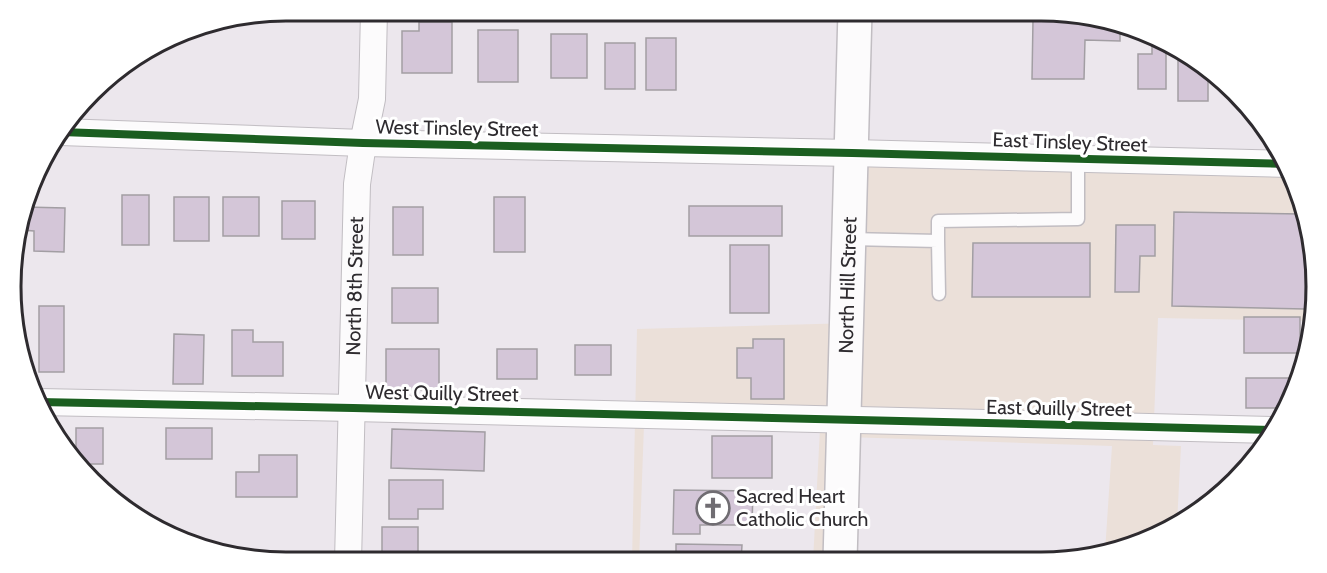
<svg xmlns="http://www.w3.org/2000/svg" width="1327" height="573" font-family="Cabin,sans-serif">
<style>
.commercial{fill:#ebe0d9}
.building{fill:#d4c6d8;stroke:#a29ea3;stroke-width:1.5}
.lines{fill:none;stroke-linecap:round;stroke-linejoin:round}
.lane-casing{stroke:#c1bdc2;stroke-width:15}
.street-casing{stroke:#c1bdc2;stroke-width:28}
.secondary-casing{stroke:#c1bdc2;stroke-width:36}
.lane{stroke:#fcfbfc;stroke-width:12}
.street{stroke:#fcfbfc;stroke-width:26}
.secondary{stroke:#fcfbfc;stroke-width:33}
.cycleway-casing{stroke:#fff;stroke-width:11}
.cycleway{stroke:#1b5e20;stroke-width:8}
.labels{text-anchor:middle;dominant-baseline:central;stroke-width:6;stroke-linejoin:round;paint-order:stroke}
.street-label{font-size:20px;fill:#2e2b2f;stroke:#fff}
.poi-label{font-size:20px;fill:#2e2b2f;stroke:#fff;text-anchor:start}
.rim{fill:none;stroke:#2e2b2f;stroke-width:3}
</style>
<rect width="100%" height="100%" fill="#ece7ed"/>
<!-- commercial -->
<path class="commercial" d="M 855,158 L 1289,168 L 1316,269 L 1309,321 L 1158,318 L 1153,445 L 1181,446 L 1177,524 L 1162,534 L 1105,552 L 1112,446 L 847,437 L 839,561 L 813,561 L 820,429 L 644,425 L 639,561 L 632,561 L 637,329 L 853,323 Z"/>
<!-- building -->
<path class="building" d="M 1078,17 L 1120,24 L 1120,41 L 1085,40 L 1084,79 L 1032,79 L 1033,20 L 1078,20 Z
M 419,22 L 452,22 L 452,73 L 402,73 L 402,31 L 419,31 Z
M 478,30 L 518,30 L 518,82 L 478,82 Z
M 551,34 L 587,34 L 587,78 L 551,78 Z
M 646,38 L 676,38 L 676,90 L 646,90 Z
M 1152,39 L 1166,46 L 1166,89 L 1138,89 L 1138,54 L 1152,54 Z
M 605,43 L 635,43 L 635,89 L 605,89 Z
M 1178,55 L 1181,55 L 1208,70 L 1208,101 L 1178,101 Z
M 122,195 L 149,195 L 149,245 L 122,245 Z
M 174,197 L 209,197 L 209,241 L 174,241 Z
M 223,197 L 259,197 L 259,236 L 223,236 Z
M 494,197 L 525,197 L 525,252 L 494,252 Z
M 282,201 L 315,201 L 315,239 L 282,239 Z
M 689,206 L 782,206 L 782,236 L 689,236 Z
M 25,207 L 65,208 L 64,252 L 34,251 L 34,231 L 22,230 L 22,216 Z
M 393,207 L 423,207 L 423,255 L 393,255 Z
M 1174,212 L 1301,214 L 1306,233 L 1305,309 L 1172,306 Z
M 1116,225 L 1155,225 L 1155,256 L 1140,256 L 1139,292 L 1115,292 Z
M 973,243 L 1090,243 L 1090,297 L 972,297 Z
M 730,245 L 769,245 L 769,313 L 730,313 Z
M 392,288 L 438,288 L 438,323 L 392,323 Z
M 39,306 L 64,306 L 64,372 L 39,372 Z
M 1244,317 L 1300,317 L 1300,353 L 1244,353 Z
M 232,330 L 253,330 L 253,342 L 283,342 L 283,376 L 232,376 Z
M 174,334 L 204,335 L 203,384 L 173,384 Z
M 753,339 L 784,339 L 784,399 L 751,399 L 751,378 L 737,378 L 737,348 L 753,348 Z
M 575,345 L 611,345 L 611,375 L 575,375 Z
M 386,349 L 439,349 L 439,390 L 386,390 Z
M 497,349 L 537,349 L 537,379 L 497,379 Z
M 1246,378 L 1300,378 L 1300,379 L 1286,408 L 1246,408 Z
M 76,428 L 103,428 L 103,464 L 80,464 L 76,459 Z
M 166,428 L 212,428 L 212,459 L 166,459 Z
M 392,429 L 485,432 L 484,471 L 391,468 Z
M 712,436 L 772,436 L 772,478 L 712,478 Z
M 259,455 L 297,455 L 297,497 L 236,497 L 236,472 L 259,472 Z
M 389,480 L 443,480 L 443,509 L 418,509 L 418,519 L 389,519 Z
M 674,490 L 753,491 L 752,525 L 700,525 L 700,534 L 673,534 Z
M 382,527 L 418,527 L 418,553 L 382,553 Z
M 676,544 L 742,545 L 741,561 L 676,561 Z
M 256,552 L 287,552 L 287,562 L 256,557 Z"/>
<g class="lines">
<!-- lane casing -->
<g class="lane-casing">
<path id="lane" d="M 850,239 L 938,241 L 938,221 L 1078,219 L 1078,159
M 938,241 L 939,294"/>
</g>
<!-- street casing -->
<g class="street-casing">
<g id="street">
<path d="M 61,132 L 363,143 L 852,153 L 1288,164"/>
<path d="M 39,402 L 353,408 L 1275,430"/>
<path id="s1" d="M 348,562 L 357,184 L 363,143 L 372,99 L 374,11"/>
</g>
</g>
<!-- secondary casing -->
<g class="secondary-casing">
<g id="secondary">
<path id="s2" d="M 840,561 L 855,11"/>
</g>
</g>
<!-- lane -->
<use href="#lane" class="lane"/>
<!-- street -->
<use href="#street" class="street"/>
<!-- secondary -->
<use href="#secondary" class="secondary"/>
<!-- cycleway casing -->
<g class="cycleway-casing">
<path id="cycleway" d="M 61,132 L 363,143 L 852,153 L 1288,164
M 39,402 L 353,408 L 1275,430"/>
</g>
<!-- cycleway -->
<use href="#cycleway" class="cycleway"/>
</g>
<!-- icons -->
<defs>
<g id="church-ring" transform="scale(1.725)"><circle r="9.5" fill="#fff" stroke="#706d72" stroke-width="1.5"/><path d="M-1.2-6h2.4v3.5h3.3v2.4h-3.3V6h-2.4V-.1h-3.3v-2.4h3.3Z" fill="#706d72"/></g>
</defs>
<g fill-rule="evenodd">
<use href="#church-ring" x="713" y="508"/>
</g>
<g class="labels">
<!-- street labels -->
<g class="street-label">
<text transform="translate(457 128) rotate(1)">West Tinsley Street</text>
<text transform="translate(1070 142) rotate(2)">East Tinsley Street</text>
<text stroke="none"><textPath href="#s1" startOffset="276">North 8th Street</textPath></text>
<text stroke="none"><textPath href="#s2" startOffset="276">North Hill Street</textPath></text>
<text transform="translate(442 393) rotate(1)">West Quilly Street</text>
<text transform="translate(1059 408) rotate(1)">East Quilly Street</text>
</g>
<!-- poi labels -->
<g class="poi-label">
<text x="736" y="496">Sacred Heart<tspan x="736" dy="23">Catholic Church</tspan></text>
</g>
</g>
<!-- crop -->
<path d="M0 0H1327V573H0ZM286 21H1041A265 265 0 0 1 1306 286V287A265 265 0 0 1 1041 552H286A265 265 0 0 1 21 287V286A265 265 0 0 1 286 21Z" fill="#fff" fill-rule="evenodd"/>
<path class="rim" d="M286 21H1041A265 265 0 0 1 1306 286V287A265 265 0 0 1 1041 552H286A265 265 0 0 1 21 287V286A265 265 0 0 1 286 21Z"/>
</svg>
